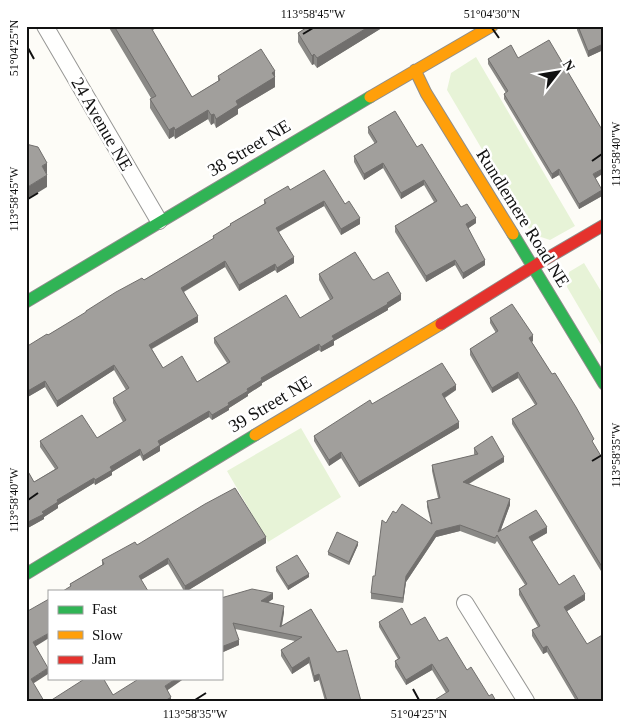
<svg xmlns="http://www.w3.org/2000/svg" width="630" height="727" font-family="Georgia,serif">
<style>
.green{fill:#e7f3d7}
.lines{fill:none;stroke-linecap:round;stroke-linejoin:round}
.street-casing{stroke:#979795;stroke-width:18}
.fast-casing{stroke:#8e8d8b;stroke-width:13}
.slow-casing{stroke:#8e8d8b;stroke-width:13}
.jam-casing{stroke:#8e8d8b;stroke-width:13}
.street{stroke:#fffffe;stroke-width:16}
.fast{stroke:#30b455;stroke-width:11}
.slow{stroke:#ff9f0a;stroke-width:11}
.jam{stroke:#e5322d;stroke-width:11}
.wall{fill:#8a8986}
.shaded-wall{fill:#716f6d}
.building{fill:#a19f9c;stroke:#716f6d}
.ticks{fill:none;stroke:#111;stroke-width:2}
.labels{text-anchor:middle;dominant-baseline:central;stroke-width:5;stroke-linejoin:round;paint-order:stroke}
.street-label{font-size:18px;fill:#111;stroke:#fff}
.neatline{fill:none;stroke:#111;stroke-width:2}
.ticks-label{font-size:12px;text-anchor:middle;fill:#111}
</style>
<rect width="100%" height="100%" fill="#fdfcf7"/>
<!-- green -->
<path class="green" d="M 476,57 L 575,226 L 550,240 L 532,234 L 447,90 L 451,73 Z
M 584,263 L 604,296 L 604,350 L 567,287 L 569,272 Z
M 301,428 L 341,497 L 268,542 L 227,471 Z"/>
<g class="lines">
<!-- street casing -->
<g class="street-casing">
<path id="street" d="M 45,26 L 159,221
M 465,603 L 526,701"/>
</g>
<!-- fast casing -->
<g class="fast-casing">
<path id="fast" d="M 513,234 L 604,384
M 26,302 L 370,97
M 26,574 L 255,435"/>
</g>
<!-- slow casing -->
<g class="slow-casing">
<path id="slow" d="M 415,70 L 426,93 L 513,234
M 370,97 L 492,26
M 255,435 L 441,324"/>
</g>
<!-- jam casing -->
<g class="jam-casing">
<path id="jam" d="M 441,324 L 539,263 L 604,225"/>
</g>
<!-- street -->
<use href="#street" class="street"/>
<!-- fast -->
<use href="#fast" class="fast"/>
<!-- slow -->
<use href="#slow" class="slow"/>
<!-- jam -->
<use href="#jam" class="jam"/>
</g>
<!-- wall -->
<path class="wall" d="M 108,26 L 159,26 L 152,30 L 192,97 L 218,81 L 218,76 L 275,71 L 275,87 L 238,109 L 238,114 L 216,128 L 214,123 L 211,125 L 208,119 L 175,139 L 174,136 L 169,139 L 150,108 L 150,99 L 151,98 Z
M 309,26 L 385,26 L 317,68 L 314,64 L 312,65 L 298,42 L 298,33 Z
M 577,26 L 604,26 L 604,59 L 601,51 L 588,57 L 577,30 Z
M 488,59 L 595,178 L 602,196 L 579,209 L 559,175 L 552,179 L 504,99 L 504,94 L 506,93 L 488,64 Z
M 368,127 L 417,147 L 461,207 L 476,223 L 468,228 L 485,265 L 463,279 L 455,265 L 426,282 L 395,232 L 395,226 L 434,202 L 424,185 L 401,199 L 383,168 L 364,180 L 354,162 L 354,156 L 375,144 L 368,133 Z
M 290,190 L 345,204 L 360,224 L 341,235 L 324,206 L 279,232 L 294,263 L 277,273 L 275,270 L 239,291 L 225,267 L 184,292 L 198,322 L 152,349 L 163,368 L 197,382 L 227,363 L 214,343 L 214,338 L 300,318 L 330,300 L 319,280 L 319,274 L 372,279 L 401,300 L 388,308 L 388,310 L 334,341 L 334,345 L 321,352 L 319,350 L 262,383 L 262,385 L 248,394 L 248,396 L 229,408 L 229,410 L 212,420 L 209,417 L 160,446 L 160,451 L 143,461 L 140,455 L 112,472 L 112,475 L 95,485 L 94,483 L 58,505 L 58,508 L 44,517 L 44,519 L 26,529 L 26,468 L 34,482 L 55,469 L 40,447 L 40,441 L 97,438 L 123,422 L 113,403 L 113,398 L 126,390 L 114,370 L 57,407 L 45,387 L 26,398 L 48,335 L 86,313 L 86,311 L 144,280 L 213,239 L 213,236 L 230,226 L 230,224 L 264,204 L 264,200 Z
M 490,318 L 533,341 L 532,342 L 604,461 L 604,576 L 512,424 L 512,419 L 535,405 L 518,378 L 492,393 L 470,355 L 470,349 L 496,333 L 490,323 Z
M 456,390 L 445,398 L 459,428 L 359,487 L 341,458 L 329,466 L 314,441 L 314,436 L 372,404 Z
M 474,448 L 504,462 L 469,484 L 510,505 L 500,531 L 547,533 L 532,542 L 559,585 L 585,600 L 567,611 L 604,701 L 576,701 L 547,652 L 543,654 L 532,636 L 532,630 L 538,627 L 519,595 L 519,589 L 525,585 L 497,541 L 495,544 L 460,531 L 436,537 L 406,582 L 403,603 L 371,599 L 371,593 L 375,576 L 386,523 L 396,513 L 431,523 L 427,507 L 427,501 L 438,498 L 432,471 L 432,465 L 475,455 L 474,454 Z
M 266,543 L 187,591 L 184,591 L 168,564 L 141,580 L 70,587 L 70,584 L 102,565 L 102,560 L 137,545 Z
M 358,545 L 349,565 L 328,555 L 328,552 Z
M 276,567 L 309,577 L 288,590 L 276,571 Z
M 221,598 L 273,599 L 268,602 L 284,612 L 282,626 L 311,609 L 361,701 L 325,701 L 319,680 L 314,682 L 309,663 L 292,674 L 281,656 L 281,650 L 295,641 L 235,629 L 239,645 L 221,653 Z
M 379,622 L 411,625 L 439,641 L 467,670 L 489,696 L 496,701 L 446,693 L 432,670 L 406,685 L 395,667 L 395,661 L 398,659 L 379,627 Z"/>
<!-- shaded-wall -->
<path class="shaded-wall" d="M 148,26 L 159,26 L 148,33 Z
M 370,26 L 385,26 L 317,68 L 317,58 Z
M 601,45 L 601,51 L 588,57 L 588,51 Z
M 314,54 L 314,64 L 312,65 L 312,56 Z
M 275,71 L 275,87 L 238,109 L 238,114 L 216,128 L 216,119 L 236,101 Z
M 208,110 L 208,119 L 175,139 L 175,130 Z
M 214,114 L 214,123 L 211,125 L 211,115 Z
M 174,127 L 174,136 L 169,139 L 169,130 Z
M 47,163 L 47,175 L 42,166 Z
M 383,163 L 383,168 L 364,180 L 364,174 Z
M 604,168 L 604,173 L 593,180 L 593,174 Z
M 559,169 L 559,175 L 552,179 L 552,174 Z
M 47,175 L 47,187 L 26,200 L 26,188 Z
M 424,180 L 424,185 L 401,199 L 401,193 Z
M 602,190 L 602,196 L 579,209 L 579,204 Z
M 324,201 L 324,206 L 276,233 L 276,228 Z
M 360,218 L 360,224 L 341,235 L 341,229 Z
M 476,218 L 476,223 L 466,230 L 466,224 Z
M 294,257 L 294,263 L 277,273 L 277,268 Z
M 455,260 L 455,265 L 426,282 L 426,276 Z
M 485,260 L 485,265 L 463,279 L 463,273 Z
M 225,261 L 225,267 L 181,293 L 181,288 Z
M 275,264 L 275,270 L 239,291 L 239,285 Z
M 401,294 L 401,300 L 388,308 L 388,310 L 334,341 L 334,345 L 321,352 L 321,347 L 332,336 Z
M 198,316 L 198,322 L 149,350 L 149,345 Z
M 533,335 L 533,341 L 529,343 L 529,338 Z
M 319,344 L 319,350 L 262,383 L 262,385 L 248,394 L 248,396 L 229,408 L 229,410 L 212,420 L 212,415 L 261,378 Z
M 114,365 L 114,370 L 57,407 L 57,401 Z
M 518,372 L 518,378 L 492,393 L 492,388 Z
M 45,381 L 45,387 L 26,398 L 26,392 Z
M 456,385 L 456,390 L 442,399 L 442,394 Z
M 209,411 L 209,417 L 160,446 L 160,451 L 143,461 L 143,456 L 158,441 Z
M 459,422 L 459,428 L 359,487 L 359,482 Z
M 140,449 L 140,455 L 112,472 L 112,475 L 95,485 L 95,480 L 110,467 Z
M 341,452 L 341,458 L 329,466 L 329,460 Z
M 504,457 L 504,462 L 463,487 L 463,482 Z
M 94,478 L 94,483 L 58,505 L 58,508 L 44,517 L 44,519 L 26,529 L 26,523 L 57,500 Z
M 510,499 L 510,505 L 498,538 L 498,532 Z
M 460,525 L 460,531 L 436,537 L 406,582 L 403,603 L 403,598 L 406,576 L 436,531 Z
M 547,527 L 547,533 L 529,543 L 529,537 Z
M 266,537 L 266,543 L 187,591 L 185,591 L 185,586 Z
M 358,542 L 358,545 L 349,565 L 349,562 Z
M 168,558 L 168,564 L 139,581 L 139,576 Z
M 309,574 L 309,577 L 288,590 L 288,586 Z
M 273,593 L 273,599 L 261,607 L 261,601 Z
M 585,594 L 585,600 L 564,613 L 564,607 Z
M 284,606 L 284,612 L 280,633 L 280,627 Z
M 49,633 L 49,638 L 33,648 L 33,642 Z
M 239,640 L 239,645 L 221,653 L 221,647 Z
M 547,646 L 547,652 L 543,654 L 543,648 Z
M 309,657 L 309,663 L 292,674 L 292,668 Z
M 432,664 L 432,670 L 406,685 L 406,680 Z
M 48,668 L 48,674 L 31,685 L 31,679 Z
M 319,674 L 319,680 L 314,682 L 314,676 Z
M 177,678 L 185,678 L 165,692 L 165,686 Z
M 171,697 L 171,701 L 165,701 Z"/>
<!-- building -->
<path class="building" d="M 114,26 L 150,26 L 192,97 L 220,80 L 218,76 L 261,49 L 275,71 L 272,73 L 275,77 L 236,101 L 238,105 L 216,119 L 214,114 L 211,115 L 208,110 L 175,130 L 174,127 L 169,130 L 150,99 L 156,96 Z
M 309,26 L 370,26 L 317,58 L 314,54 L 312,56 L 298,33 Z
M 578,26 L 604,26 L 604,53 L 601,45 L 588,51 Z
M 549,40 L 604,133 L 604,168 L 593,174 L 602,190 L 579,204 L 559,169 L 552,174 L 504,94 L 508,91 L 488,59 L 511,45 L 518,58 Z
M 395,111 L 417,147 L 422,144 L 461,207 L 467,204 L 476,218 L 466,224 L 485,260 L 463,273 L 455,260 L 426,276 L 395,226 L 437,201 L 424,180 L 401,193 L 383,163 L 364,174 L 354,156 L 377,142 L 368,127 Z
M 26,144 L 38,147 L 47,163 L 42,166 L 47,175 L 26,188 Z
M 324,170 L 345,204 L 349,201 L 360,218 L 341,229 L 324,201 L 276,228 L 294,257 L 277,268 L 275,264 L 239,285 L 225,261 L 181,288 L 198,316 L 149,345 L 163,368 L 182,356 L 197,382 L 230,362 L 214,338 L 286,295 L 300,318 L 333,298 L 319,274 L 355,252 L 372,279 L 374,280 L 388,272 L 401,294 L 387,303 L 388,304 L 332,336 L 334,339 L 321,347 L 319,344 L 261,378 L 262,380 L 247,389 L 248,391 L 228,403 L 229,405 L 212,415 L 209,411 L 158,441 L 160,445 L 143,456 L 140,449 L 110,467 L 112,470 L 95,480 L 94,478 L 57,500 L 58,502 L 42,512 L 44,514 L 26,523 L 26,468 L 34,482 L 58,468 L 40,441 L 82,415 L 97,438 L 126,420 L 113,398 L 129,388 L 114,365 L 57,401 L 45,381 L 26,392 L 26,347 L 47,334 L 48,335 L 86,312 L 86,311 L 116,292 L 142,278 L 144,280 L 214,238 L 213,236 L 231,225 L 230,224 L 266,203 L 264,200 L 288,186 L 290,190 Z
M 512,304 L 533,335 L 529,338 L 552,374 L 555,373 L 576,407 L 594,439 L 592,441 L 604,461 L 604,570 L 512,419 L 537,404 L 518,372 L 492,388 L 470,349 L 498,331 L 490,318 Z
M 442,363 L 456,385 L 442,394 L 459,422 L 359,482 L 341,452 L 329,460 L 314,436 L 370,400 L 372,404 Z
M 492,436 L 504,457 L 463,482 L 510,499 L 498,532 L 536,510 L 547,527 L 529,537 L 559,585 L 574,575 L 585,594 L 564,607 L 587,644 L 604,634 L 604,701 L 579,701 L 547,646 L 543,648 L 532,630 L 540,626 L 519,589 L 527,584 L 497,535 L 495,538 L 460,525 L 436,531 L 406,576 L 403,598 L 371,593 L 373,576 L 375,576 L 382,520 L 386,523 L 393,511 L 396,513 L 402,504 L 432,524 L 427,501 L 440,498 L 432,465 L 478,454 L 474,448 Z
M 235,488 L 266,537 L 185,586 L 168,558 L 139,576 L 148,591 L 63,591 L 71,586 L 70,584 L 104,564 L 102,560 L 135,542 L 137,545 L 205,504 Z
M 337,532 L 358,542 L 349,562 L 328,552 Z
M 297,555 L 309,574 L 288,586 L 276,567 Z
M 252,589 L 273,593 L 261,601 L 284,606 L 280,627 L 311,609 L 337,652 L 347,650 L 361,701 L 327,701 L 319,674 L 314,676 L 309,657 L 292,668 L 281,650 L 302,637 L 233,623 L 239,640 L 221,647 L 221,598 Z
M 49,599 L 49,633 L 33,642 L 48,668 L 31,679 L 44,701 L 26,701 L 26,612 Z
M 402,608 L 411,625 L 425,617 L 439,641 L 447,637 L 467,670 L 471,667 L 489,696 L 492,694 L 496,701 L 433,701 L 449,691 L 432,664 L 406,680 L 395,661 L 400,658 L 379,622 Z
M 86,678 L 103,678 L 113,695 L 137,680 L 136,678 L 177,678 L 165,686 L 171,697 L 165,701 L 50,701 Z"/>
<!-- ticks -->
<path class="ticks" d="M 492,28 L 499,38M 303,34 L 313,28M 28,48 L 34,59M 592,161 L 602,154M 28,199 L 38,193M 592,461 L 602,455M 28,500 L 38,493M 413,689 L 419,700M 195,700 L 206,693"/>
<g class="labels">
<!-- street labels -->
<g class="street-label">
<text transform="translate(102 124) rotate(60)">24 Avenue NE</text>
<text transform="translate(249 148) rotate(-31)">38 Street NE</text>
<text transform="translate(523 218) rotate(58)">Rundlemere Road NE</text>
<text transform="translate(270 404) rotate(-31)">39 Street NE</text>
</g>
</g>
<!-- border -->
<rect width="630" height="727" fill="none" stroke="#ffffff" stroke-width="55"/>
<!-- legend -->
<rect x="48" y="590" width="175" height="90" fill="#ffffff" stroke="#a0a0a0"/>
<rect x="58" y="606" width="25" height="8" fill="#30b455" stroke="#a0a0a0"/>
<text x="92" y="614" font-size="15" fill="#111111">Fast</text>
<rect x="58" y="631" width="25" height="8" fill="#ff9f0a" stroke="#a0a0a0"/>
<text x="92" y="640" font-size="15" fill="#111111">Slow</text>
<rect x="58" y="656" width="25" height="8" fill="#e5322d" stroke="#a0a0a0"/>
<text x="92" y="664" font-size="15" fill="#111111">Jam</text>
<!-- north arrow -->
<g transform="translate(558 72) rotate(59)" stroke="#ffffff" stroke-width="4" paint-order="stroke">
<path d="M0-4L9 19L0 12L-9 19Z" fill="#111111"/>
<text y="-8" font-size="14" font-weight="bold" text-anchor="middle" fill="#111111">N</text>
</g>
<rect x="28" y="28" width="574" height="672" class="neatline"/>
<g class="ticks-label">
<text x="313" y="18">113°58'45"W</text>
<text x="492" y="18">51°04'30"N</text>
<text transform="translate(14 48) rotate(-90)" y="4">51°04'25"N</text>
<text transform="translate(616 154) rotate(-90)" y="4">113°58'40"W</text>
<text transform="translate(14 199) rotate(-90)" y="4">113°58'45"W</text>
<text transform="translate(616 455) rotate(-90)" y="4">113°58'35"W</text>
<text transform="translate(14 500) rotate(-90)" y="4">113°58'40"W</text>
<text x="195" y="718">113°58'35"W</text>
<text x="419" y="718">51°04'25"N</text>
</g>
</svg>
